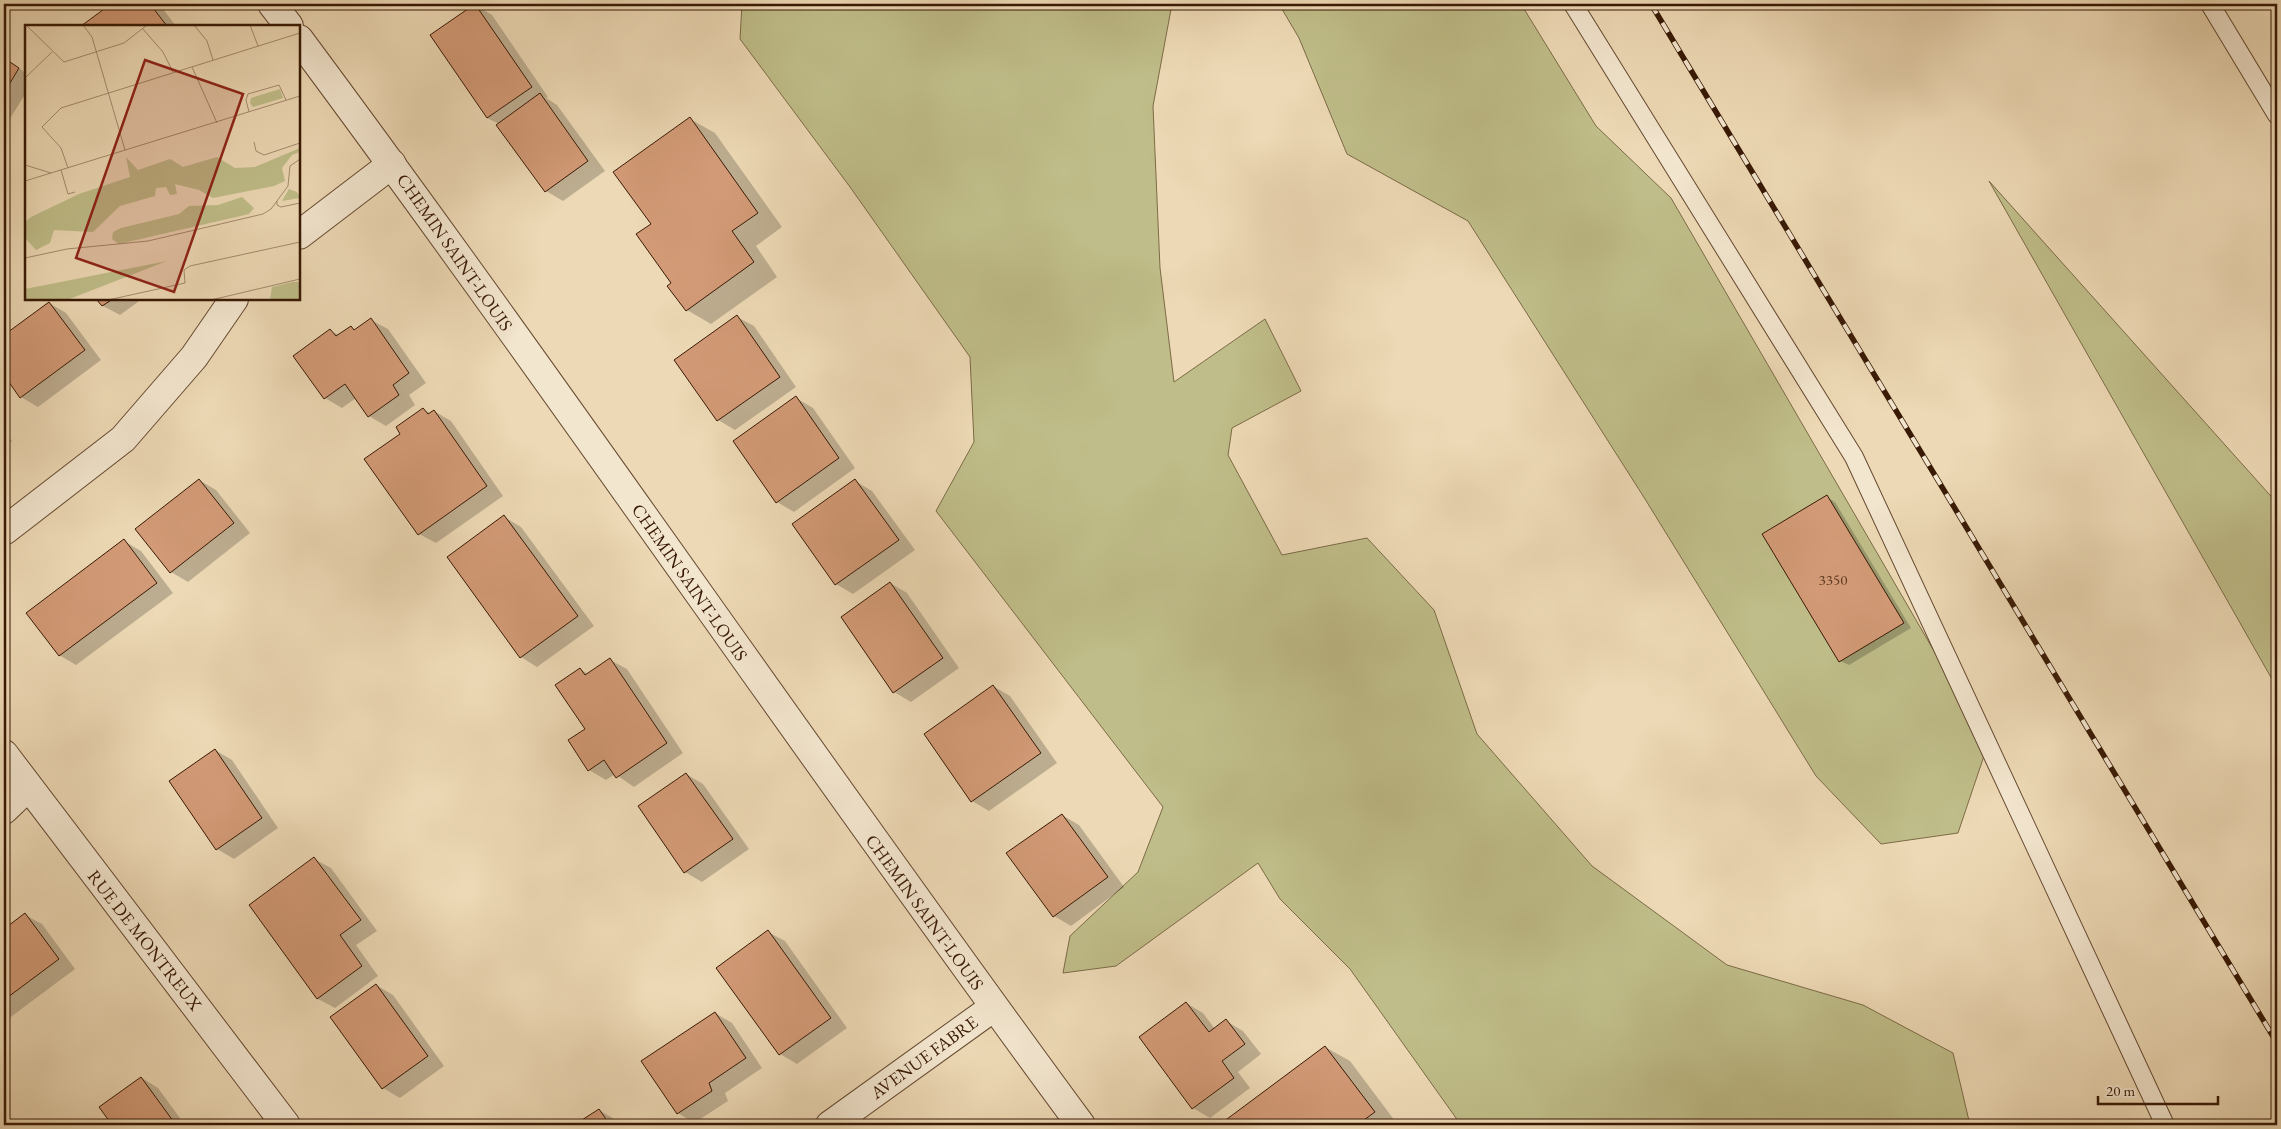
<svg xmlns="http://www.w3.org/2000/svg" width="2281" height="1129" font-family="'EB Garamond',serif">
<style>
.green{fill:#bfbd89;stroke:#7c6b46}
.shadow{fill:#0003}
.building{fill:#d29a76;stroke:#381904}
.lines{fill:none;stroke-linecap:round;stroke-linejoin:round}
.service-casing{stroke:#654930;stroke-width:20}
.minor-casing{stroke:#654930;stroke-width:30}
.tertiary-casing{stroke:#654930;stroke-width:30}
.service{stroke:#f3e6cf;stroke-width:18}
.minor{stroke:#f3e6cf;stroke-width:28}
.tertiary{stroke:#f3e6cf;stroke-width:28}
.rail-casing{stroke:#381904;stroke-width:5.5}
.rail{stroke:#f3e6cf;stroke-width:4;stroke-dasharray:11;stroke-linecap:butt}
.labels{text-anchor:middle;dominant-baseline:central;stroke-width:4;stroke-linejoin:round;paint-order:stroke}
.number-label{font-size:15px;fill:#5e3920}
.street-label{font-size:18px;fill:#381904;stroke:#f3e6cf}
.inset-road{fill:none;stroke:#a58c6e;stroke-width:1}
.view{fill:#8f2418;fill-opacity:0.15;stroke:#8f2418;stroke-width:2.5}
.inset-edge{fill:none;stroke:#381904;stroke-width:2.5}
</style>
<rect width="100%" height="100%" fill="#edd9b5"/>
<filter id="stains"><feTurbulence type="fractalNoise" baseFrequency=".004" numOctaves="4"/><feColorMatrix values="0 0 0 0 .2 0 0 0 0 .09 0 0 0 0 .02 0 0 0 .5 -.17"/></filter>
<radialGradient id="worn" r=".72"><stop offset=".6" stop-color="#630" stop-opacity="0"/><stop offset="1" stop-color="#630" stop-opacity=".3"/></radialGradient>
<!-- green -->
<path class="green" d="M 742,4 L 1172,4 L 1153,106 L 1160,268 L 1174,382 L 1265,319 L 1301,391 L 1232,428 L 1228,455 L 1282,555 L 1367,538 L 1434,610 L 1477,734 L 1592,866 L 1727,965 L 1863,1005 L 1953,1053 L 1970,1125 L 1461,1125 L 1350,969 L 1280,899 L 1258,863 L 1116,966 L 1063,973 L 1070,936 L 1138,872 L 1163,807 L 936,511 L 974,442 L 970,357 L 850,187 L 740,39 Z
M 1279,4 L 1521,4 L 1596,126 L 1671,198 L 1988,744 L 1958,833 L 1881,844 L 1816,776 L 1645,499 L 1468,221 L 1347,154 L 1299,38 Z
M 1989,181 L 2277,503 L 2277,688 Z"/>
<!-- shadow -->
<path class="shadow" d="M 113,4 L 159,4 L 176,26 L 83,26 Z
M 475,5 L 492,15 L 548,97 L 546,98 L 557,105 L 605,171 L 563,201 L 546,191 L 499,124 L 487,118 Z
M 4,58 L 26,73 L 26,93 L 4,128 Z
M 690,119 L 715,133 L 782,227 L 756,246 L 777,277 L 711,324 L 687,310 L 672,283 L 653,224 Z
M 98,299 L 142,299 L 120,315 L 103,306 Z
M 49,303 L 66,313 L 101,360 L 38,407 L 21,397 L 4,373 L 4,337 Z
M 737,317 L 754,326 L 796,387 L 735,430 L 718,420 Z
M 371,320 L 388,329 L 426,383 L 409,395 L 415,405 L 386,426 L 369,416 L 356,398 L 342,408 L 325,398 L 330,331 L 339,335 L 351,327 L 356,330 Z
M 796,398 L 813,408 L 855,468 L 794,512 L 777,502 Z
M 423,409 L 431,414 L 434,411 L 451,421 L 503,496 L 436,543 L 419,534 L 402,434 Z
M 4,430 L 12,441 L 4,447 Z
M 199,480 L 216,490 L 250,533 L 188,582 L 171,572 L 137,529 Z
M 855,481 L 872,491 L 915,550 L 853,594 L 836,584 L 793,524 Z
M 1827,497 L 1835,502 L 1911,628 L 1849,665 L 1840,661 Z
M 504,517 L 521,527 L 594,626 L 537,667 L 521,657 Z
M 124,541 L 141,551 L 173,593 L 76,665 L 59,655 Z
M 890,583 L 907,593 L 959,668 L 911,702 L 894,692 L 842,617 Z
M 610,660 L 627,669 L 683,753 L 634,787 L 615,774 L 606,780 L 589,770 L 580,669 L 588,674 Z
M 993,686 L 1010,696 L 1057,763 L 989,811 L 972,801 Z
M 215,750 L 232,760 L 278,828 L 234,859 L 217,849 Z
M 686,774 L 703,784 L 749,849 L 702,882 L 685,872 Z
M 1062,815 L 1079,825 L 1124,887 L 1071,926 L 1054,916 Z
M 314,859 L 331,868 L 377,931 L 356,945 L 378,976 L 335,1008 L 318,999 L 250,906 Z
M 25,915 L 42,924 L 75,969 L 4,1022 L 4,930 Z
M 768,932 L 785,941 L 847,1028 L 797,1064 L 780,1054 Z
M 376,985 L 393,995 L 444,1066 L 400,1098 L 383,1088 L 332,1017 Z
M 1186,1003 L 1203,1013 L 1215,1029 L 1226,1021 L 1243,1031 L 1261,1054 L 1238,1072 L 1250,1088 L 1210,1118 L 1193,1108 L 1140,1037 Z
M 715,1013 L 732,1023 L 762,1068 L 725,1093 L 728,1101 L 694,1123 L 678,1113 Z
M 1325,1047 L 1350,1061 L 1398,1125 L 1221,1125 Z
M 142,1078 L 158,1088 L 185,1125 L 114,1125 L 101,1108 Z
M 599,1110 L 616,1120 L 619,1125 L 577,1125 Z"/>
<!-- building -->
<path class="building" d="M 111,4 L 150,4 L 167,26 L 81,26 Z
M 475,4 L 532,87 L 487,118 L 430,35 Z
M 4,58 L 19,68 L 4,93 Z
M 540,93 L 588,161 L 545,192 L 496,125 Z
M 690,117 L 758,213 L 732,231 L 754,262 L 686,311 L 667,286 L 671,283 L 636,234 L 651,224 L 613,172 Z
M 96,299 L 113,299 L 102,306 Z
M 49,302 L 85,350 L 20,398 L 4,375 L 4,335 Z
M 737,315 L 780,377 L 717,421 L 674,360 Z
M 371,318 L 409,373 L 393,385 L 399,395 L 368,417 L 345,384 L 324,399 L 293,356 L 330,329 L 336,336 L 351,326 L 354,330 Z
M 796,396 L 839,458 L 776,503 L 733,441 Z
M 423,408 L 428,414 L 434,410 L 487,486 L 418,535 L 364,459 L 400,434 L 396,427 Z
M 199,479 L 234,523 L 170,573 L 135,529 Z
M 855,479 L 899,540 L 835,585 L 792,524 Z
M 1827,495 L 1904,623 L 1839,662 L 1762,534 Z
M 504,515 L 578,616 L 520,658 L 447,557 Z
M 124,539 L 157,583 L 59,656 L 26,613 Z
M 890,582 L 943,658 L 893,693 L 841,617 Z
M 610,658 L 667,743 L 616,778 L 604,760 L 588,771 L 568,740 L 585,729 L 555,685 L 580,668 L 585,675 Z
M 993,685 L 1041,753 L 971,802 L 924,734 Z
M 215,749 L 262,818 L 216,850 L 169,781 Z
M 686,773 L 733,839 L 684,873 L 638,806 Z
M 1062,814 L 1108,877 L 1053,917 L 1006,853 Z
M 314,857 L 361,920 L 340,935 L 362,966 L 317,999 L 249,905 Z
M 25,913 L 59,959 L 4,1000 L 4,929 Z
M 768,930 L 831,1018 L 779,1055 L 716,968 Z
M 376,984 L 428,1056 L 382,1089 L 330,1017 Z
M 1186,1002 L 1209,1032 L 1226,1019 L 1245,1044 L 1222,1061 L 1234,1078 L 1192,1109 L 1139,1037 Z
M 715,1012 L 746,1058 L 709,1083 L 712,1091 L 677,1114 L 641,1061 Z
M 1325,1046 L 1375,1112 L 1357,1125 L 1219,1125 Z
M 141,1077 L 176,1125 L 112,1125 L 99,1107 Z
M 599,1109 L 610,1125 L 574,1125 Z"/>
<g class="lines">
<!-- service casing -->
<g class="service-casing">
<path id="service" d="M 1573,4 L 1854,457 L 2165,1125
M 2210,4 L 2277,115"/>
</g>
<!-- minor casing -->
<g class="minor-casing">
<path id="minor" d="M 299,235 L 392,164
M 4,531 L 123,439 L 194,357 L 234,299
M 4,754 L 286,1125
M 4,810 L 28,787
M 830,1125 L 994,1007"/>
</g>
<!-- tertiary casing -->
<g class="tertiary-casing">
<path id="tertiary" d="M 272,4 L 289,26
M 299,39 C 565,397 816,766 1081,1125"/>
</g>
<!-- service -->
<use href="#service" class="service"/>
<!-- minor -->
<use href="#minor" class="minor"/>
<!-- tertiary -->
<use href="#tertiary" class="tertiary"/>
<!-- rail casing -->
<g class="rail-casing">
<path id="rail" d="M 1651,4 L 2277,1043"/>
</g>
<!-- rail -->
<use href="#rail" class="rail"/>
</g>
<g class="labels">
<!-- number labels -->
<g class="number-label">
<text x="1833" y="579">3350</text>
</g>
<!-- street labels -->
<g class="street-label">
<text transform="translate(455 252) rotate(55)">CHEMIN SAINT-LOUIS</text>
<text transform="translate(690 582) rotate(55)">CHEMIN SAINT-LOUIS</text>
<text transform="translate(925 912) rotate(54)">CHEMIN SAINT-LOUIS</text>
<text transform="translate(145 940) rotate(52)">RUE DE MONTREUX</text>
<text transform="translate(924 1057) rotate(-36)">AVENUE FABRE</text>
</g>
</g>
<!-- overview -->
<g transform="translate(25 25)">
<rect width="275" height="275" fill="#edd9b5"/>
<path d="M 255,64 L 258,73 L 228,82 L 225,78 L 226,73 ZM 275,123 L 275,127 L 267,130 L 257,143 L 260,156 L 249,161 L 188,173 L 174,165 L 150,159 L 152,169 L 145,170 L 141,162 L 131,163 L 130,171 L 95,181 L 68,207 L 29,205 L 25,218 L 11,225 L 0,213 L 0,197 L 6,192 L 54,169 L 105,152 L 101,132 L 113,145 L 145,134 L 158,142 L 192,132 L 210,143 L 230,142 ZM 264,164 L 272,167 L 275,173 L 257,176 ZM 217,172 L 229,183 L 224,189 L 94,219 L 87,214 L 88,207 L 96,203 L 154,189 L 164,181 L 193,180 ZM 142,236 L 42,275 L 0,275 L 0,264 ZM 268,257 L 275,257 L 275,275 L 245,275 L 247,262 Z" fill="#bfbd89"/>
<path class="inset-road" d="M 1,0 L 39,37 L 99,18 L 122,0M 58,0 L 67,12 L 100,125M 169,0 L 182,16 L 188,35M 225,0 L 233,21M 118,4 L 138,27 L 148,47M 167,42 L 192,98M 0,53 L 27,27M 224,87 L 221,75 L 223,69 L 254,60 L 261,75M 229,117 L 231,126 L 239,130 L 275,118M 0,140 L 26,148M 43,143 L 36,123 L 17,102 L 36,83 L 275,8M 36,145 L 43,169 L 50,167M 0,156 L 275,71M 252,176 L 252,180 L 256,182 L 275,178M 0,233 L 42,224 L 123,216 L 238,189 L 246,184 L 263,161 L 265,141 L 275,134M 83,275 L 160,258 L 159,245 L 165,241 L 275,217M 186,275 L 275,254"/>
<path class="view" d="M 120,35 L 218,69 L 149,267 L 51,233 Z"/>
<rect width="275" height="275" class="inset-edge"/>
</g>
<!-- margin -->
<rect width="2281" height="1129" fill="none" stroke="#edd9b5" stroke-width="20"/>
<rect x="5" y="5" width="2271" height="1119" fill="none" stroke="#381904" stroke-width="2.5"/>
<rect x="10" y="10" width="2261" height="1109" fill="none" stroke="#381904"/>
<!-- scale -->
<path d="M2098 1096v8h120v-8" fill="none" stroke="#381904" stroke-width="2.5"/>
<text x="2106" y="1096" font-size="15" fill="#381904" stroke="#f3e6cf" stroke-width="4" paint-order="stroke">20 m</text>
<rect width="100%" height="100%" filter="url(#stains)"/>
<rect width="100%" height="100%" fill="url(#worn)"/>
</svg>
